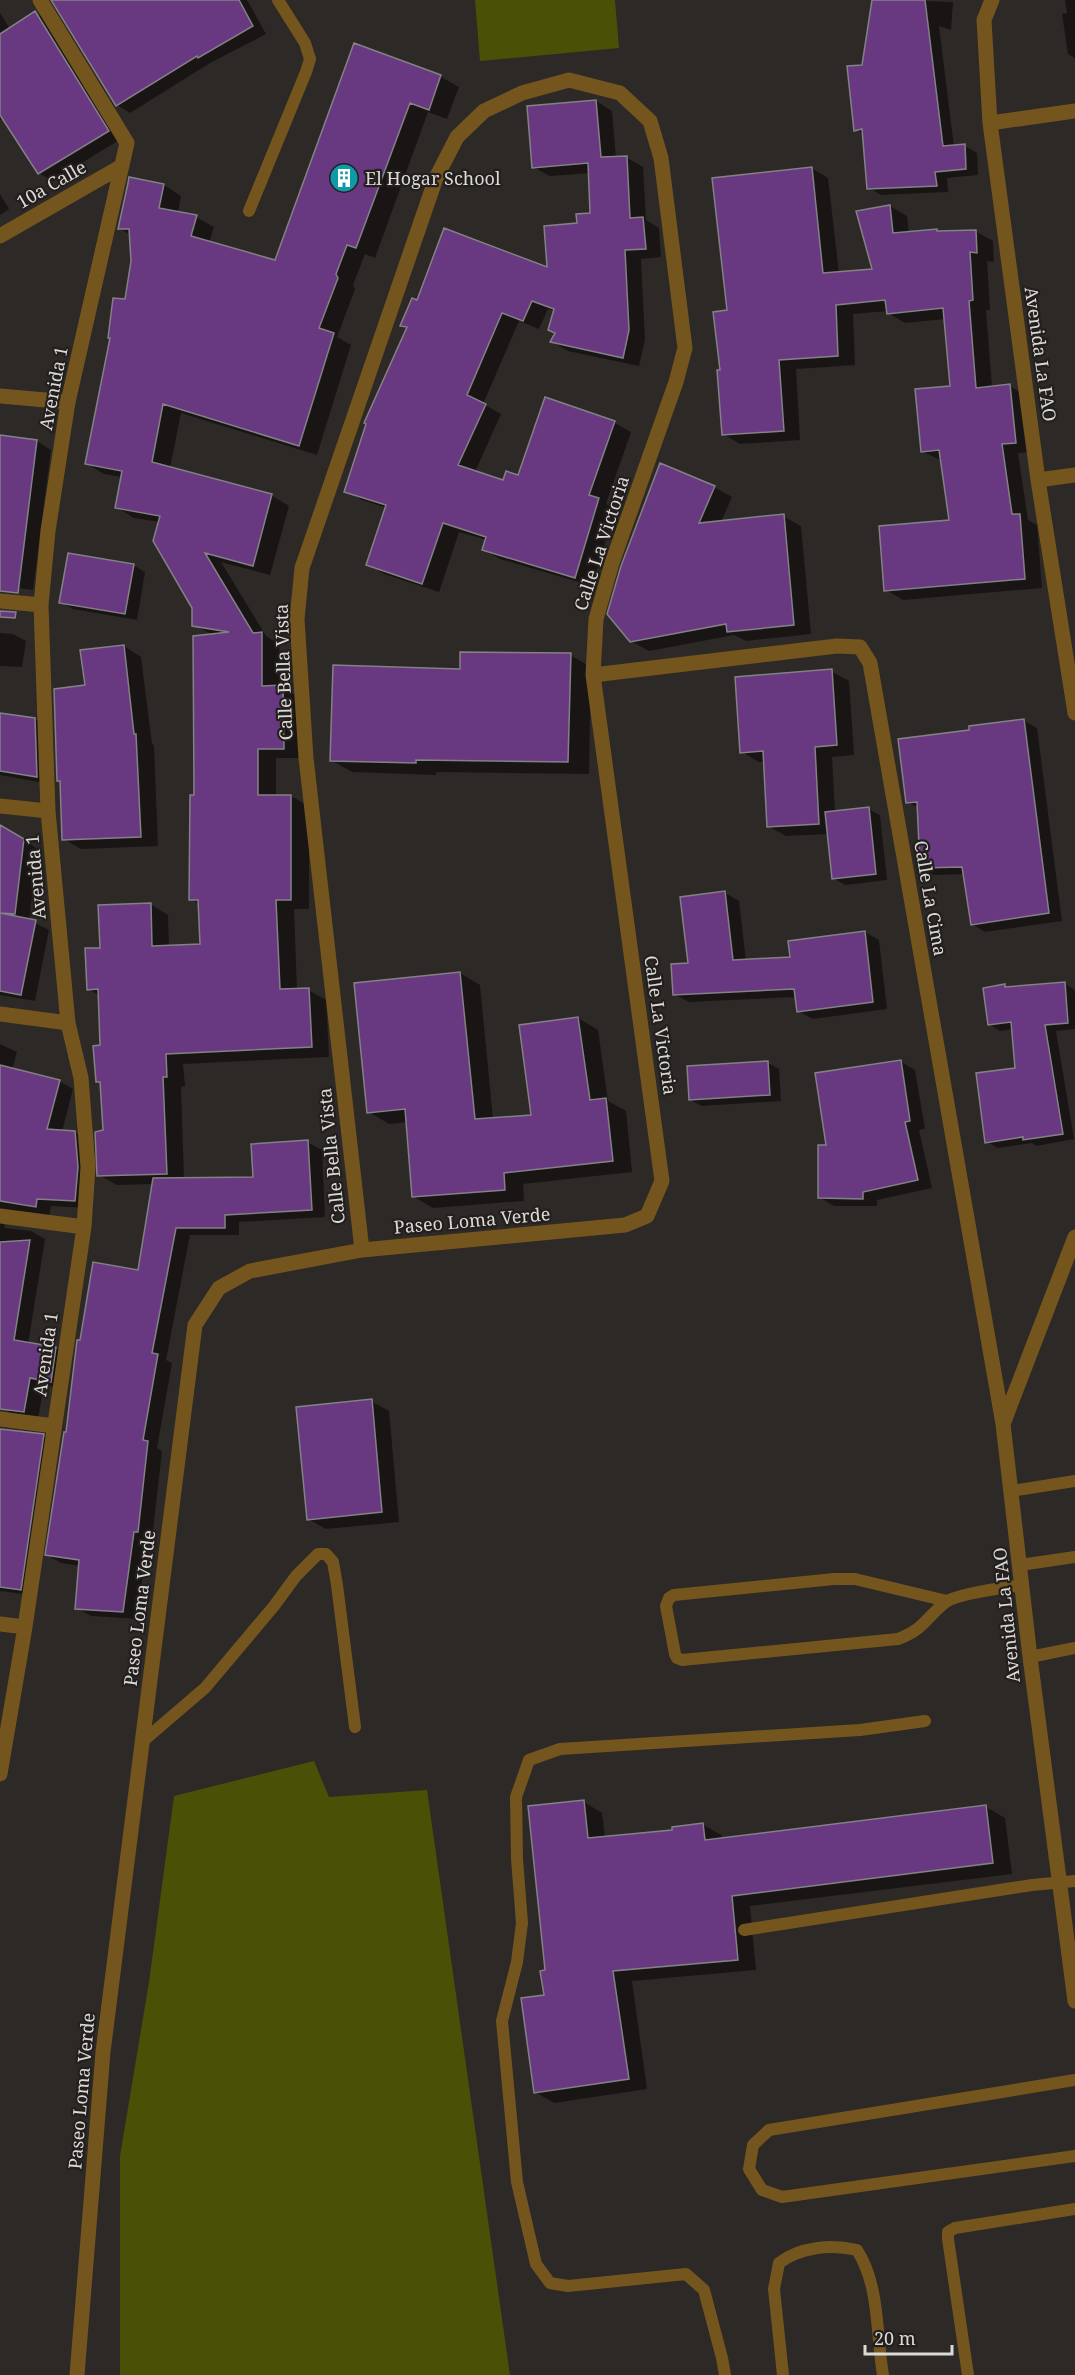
<svg xmlns="http://www.w3.org/2000/svg" width="1075" height="2375" font-family="'Noto Serif',serif">
<style>
.green{fill:#4a5006}
.shadow{fill:#0007}
.building{fill:#683980;stroke:#838185;stroke-width:1.5}
.lines{fill:none;stroke-linecap:round;stroke-linejoin:round}
.service{stroke:#74551e;stroke-width:12}
.minor{stroke:#74551e;stroke-width:15}
.labels{text-anchor:middle;dominant-baseline:central;stroke-width:4.5;stroke-linejoin:round;paint-order:stroke}
.poi-label{font-size:18px;fill:#dcdad8;stroke:#231f1d;text-anchor:start}
.street-label{font-size:18px;fill:#dcdad8;stroke:#231f1d}
</style>
<rect width="100%" height="100%" fill="#2d2926"/>
<!-- green -->
<path class="green" d="M 475,0 L 615,0 L 619,48 L 480,61 Z
M 314,1761 L 329,1797 L 427,1790 L 510,2375 L 120,2375 L 120,2156 L 149,1982 L 174,1796 Z"/>
<!-- shadow -->
<path class="shadow" d="M 54,0 L 247,0 L 266,34 L 210,63 L 130,113 L 117,105 Z
M 895,0 L 953,2 L 951,30 L 939,26 L 954,147 L 965,146 L 977,153 L 978,175 L 947,178 L 948,192 L 881,195 L 869,188 L 864,134 L 856,130 L 863,66 Z
M 1065,0 L 1075,0 L 1075,58 L 1068,54 L 1062,14 L 1067,13 Z
M 0,13 L 10,29 L 35,13 L 49,20 L 121,139 L 52,181 L 39,173 L 3,118 L 0,120 Z
M 355,45 L 441,77 L 459,87 L 447,119 L 428,112 L 375,258 L 365,254 L 353,285 L 355,289 L 337,337 L 351,345 L 317,455 L 181,413 L 170,468 L 271,495 L 289,506 L 270,575 L 221,562 L 266,636 L 279,644 L 280,687 L 300,697 L 301,758 L 276,758 L 276,796 L 291,796 L 309,806 L 309,909 L 294,909 L 297,990 L 308,990 L 326,1000 L 329,1057 L 183,1064 L 185,1086 L 181,1087 L 184,1179 L 255,1178 L 307,1142 L 322,1150 L 325,1217 L 239,1222 L 239,1235 L 190,1235 L 166,1360 L 172,1363 L 157,1448 L 162,1451 L 152,1540 L 148,1539 L 137,1619 L 91,1616 L 77,1608 L 80,1566 L 61,1563 L 47,1555 L 82,1342 L 139,1272 L 154,1184 L 117,1185 L 99,1175 L 105,1131 L 101,1084 L 97,1081 L 101,1047 L 100,996 L 88,989 L 101,949 L 150,904 L 168,915 L 169,946 L 201,945 L 200,905 L 191,899 L 196,796 L 213,635 L 194,625 L 194,607 L 160,522 L 134,518 L 116,507 L 122,477 L 104,474 L 86,463 L 127,301 L 133,261 L 131,235 L 120,229 L 164,185 L 181,196 L 178,213 L 196,217 L 214,227 L 209,243 L 276,261 Z
M 596,101 L 612,111 L 616,158 L 626,157 L 643,167 L 646,220 L 659,228 L 661,257 L 641,259 L 645,340 L 639,366 L 568,351 L 552,342 L 556,333 L 555,311 L 548,309 L 539,329 L 519,321 L 483,404 L 501,414 L 475,472 L 504,481 L 519,477 L 546,399 L 615,423 L 631,432 L 606,504 L 615,509 L 592,586 L 500,559 L 484,550 L 487,540 L 459,532 L 439,592 L 384,574 L 368,564 L 387,508 L 362,500 L 346,491 L 408,329 L 402,325 L 418,302 L 548,269 L 579,224 L 592,214 L 590,173 L 550,176 L 533,167 Z
M 811,168 L 828,178 L 839,273 L 874,270 L 890,206 L 907,216 L 909,233 L 936,230 L 940,233 L 975,231 L 993,241 L 994,262 L 987,261 L 990,310 L 986,310 L 992,387 L 1010,386 L 1027,396 L 1032,452 L 1018,453 L 1028,520 L 1037,525 L 1042,588 L 903,600 L 886,590 L 951,521 L 942,461 L 922,451 L 951,387 L 946,319 L 905,323 L 888,313 L 888,311 L 853,314 L 855,365 L 796,369 L 800,440 L 740,444 L 723,434 L 721,372 L 729,312 Z
M 0,194 L 9,209 L 0,215 Z
M 0,437 L 37,441 L 51,450 L 33,590 L 0,586 Z
M 714,487 L 732,497 L 721,522 L 783,516 L 801,526 L 811,634 L 746,641 L 734,635 L 649,651 L 631,641 Z
M 133,565 L 145,572 L 137,620 L 73,609 L 61,602 Z
M 0,633 L 13,634 L 26,641 L 22,667 L 0,666 Z
M 124,646 L 141,657 L 152,744 L 154,745 L 158,846 L 81,849 L 64,839 L 86,686 Z
M 570,655 L 591,667 L 589,774 L 436,772 L 436,775 L 352,772 L 331,760 L 461,671 Z
M 831,671 L 849,681 L 854,755 L 832,757 L 835,812 L 868,809 L 880,815 L 887,880 L 845,885 L 833,878 L 829,834 L 786,836 L 768,826 L 765,762 L 759,762 L 742,752 Z
M 0,714 L 35,719 L 48,727 L 50,784 L 0,775 Z
M 1024,721 L 1037,728 L 1062,921 L 985,932 L 972,924 L 965,874 L 934,875 L 921,867 L 919,808 L 907,802 L 971,732 Z
M 0,826 L 38,849 L 29,920 L 49,930 L 35,1001 L 0,995 Z
M 725,893 L 739,901 L 746,961 L 792,959 L 865,932 L 879,940 L 887,1009 L 813,1019 L 798,1011 L 797,997 L 689,1002 L 674,994 Z
M 460,973 L 480,985 L 493,1119 L 533,1116 L 521,1027 L 578,1018 L 598,1030 L 608,1101 L 626,1111 L 632,1172 L 523,1184 L 524,1201 L 433,1208 L 413,1196 L 407,1122 L 389,1124 L 369,1112 Z
M 1064,983 L 1075,990 L 1075,1029 L 1056,1031 L 1074,1139 L 1036,1146 L 1032,1143 L 998,1148 L 987,1142 L 1016,1069 L 1013,1029 L 1000,1031 L 989,1024 L 1005,986 L 1009,988 Z
M 0,1044 L 17,1052 L 12,1070 L 59,1081 L 73,1089 L 62,1132 L 75,1132 L 89,1141 L 89,1208 L 51,1206 L 49,1218 L 4,1222 L 5,1228 L 31,1231 L 45,1239 L 28,1344 L 56,1348 L 70,1356 L 65,1389 L 44,1385 L 38,1419 L 18,1417 L 0,1407 Z
M 900,1061 L 915,1070 L 925,1129 L 919,1130 L 932,1188 L 877,1200 L 877,1206 L 834,1206 L 819,1197 L 828,1146 Z
M 768,1063 L 779,1069 L 781,1101 L 702,1106 L 690,1100 Z
M 371,1401 L 389,1411 L 399,1522 L 326,1529 L 308,1519 Z
M 43,1436 L 55,1443 L 32,1595 L 0,1591 L 0,1445 Z
M 584,1802 L 602,1813 L 605,1838 L 674,1831 L 702,1824 L 721,1835 L 722,1839 L 986,1807 L 1005,1818 L 1012,1874 L 750,1906 L 756,1970 L 632,1981 L 647,2089 L 554,2103 L 535,2092 L 547,1972 Z"/>
<!-- building -->
<path class="building" d="M 51,0 L 239,0 L 253,26 L 198,58 L 197,56 L 116,106 Z
M 872,0 L 925,0 L 943,146 L 965,144 L 966,169 L 935,172 L 937,186 L 867,189 L 862,129 L 854,131 L 847,66 L 862,65 Z
M 35,11 L 109,131 L 38,174 L 0,115 L 0,34 Z
M 354,43 L 441,75 L 429,110 L 410,103 L 356,248 L 347,245 L 336,274 L 338,278 L 319,328 L 334,333 L 299,446 L 163,404 L 152,462 L 272,494 L 253,566 L 205,553 L 253,633 L 262,632 L 262,686 L 283,685 L 284,749 L 258,749 L 258,795 L 291,795 L 291,900 L 276,900 L 280,989 L 309,988 L 312,1047 L 166,1054 L 167,1077 L 163,1077 L 167,1174 L 97,1176 L 95,1132 L 103,1130 L 100,1082 L 96,1082 L 93,1046 L 100,1045 L 98,989 L 87,990 L 85,948 L 100,948 L 98,905 L 151,903 L 152,946 L 200,944 L 198,900 L 189,900 L 190,795 L 194,795 L 193,636 L 229,632 L 192,626 L 192,608 L 153,541 L 160,516 L 115,508 L 122,471 L 85,464 L 110,338 L 108,338 L 113,298 L 125,299 L 131,261 L 129,229 L 118,229 L 128,183 L 129,177 L 164,184 L 159,208 L 197,215 L 191,236 L 275,260 Z
M 596,100 L 601,157 L 627,156 L 630,218 L 643,217 L 646,249 L 625,250 L 629,330 L 623,358 L 550,342 L 555,333 L 548,330 L 554,309 L 532,301 L 523,321 L 502,313 L 467,395 L 486,404 L 458,465 L 503,480 L 506,471 L 518,475 L 545,397 L 615,421 L 589,495 L 599,498 L 575,578 L 482,550 L 486,537 L 443,523 L 422,584 L 366,565 L 386,505 L 344,492 L 366,424 L 364,423 L 407,327 L 400,326 L 412,298 L 417,300 L 444,228 L 547,267 L 544,226 L 577,223 L 576,214 L 590,213 L 588,163 L 532,168 L 527,106 Z
M 812,167 L 823,273 L 872,269 L 856,211 L 890,205 L 893,233 L 937,229 L 937,231 L 976,230 L 977,253 L 970,252 L 973,300 L 969,301 L 976,388 L 1010,384 L 1016,443 L 1002,444 L 1012,514 L 1020,514 L 1025,579 L 884,591 L 879,526 L 949,520 L 939,450 L 921,452 L 915,389 L 950,386 L 943,308 L 887,314 L 885,300 L 836,305 L 838,356 L 779,360 L 784,431 L 722,435 L 717,370 L 720,370 L 713,312 L 727,310 L 712,178 Z
M 0,435 L 37,440 L 18,593 L 0,591 Z
M 660,463 L 715,486 L 699,523 L 784,514 L 794,625 L 727,632 L 726,624 L 630,642 L 607,614 L 621,566 Z
M 68,553 L 134,564 L 125,614 L 59,603 Z
M 0,611 L 16,612 L 15,618 L 0,617 Z
M 124,645 L 134,734 L 136,734 L 141,837 L 62,840 L 60,781 L 57,781 L 54,689 L 85,685 L 80,650 Z
M 460,652 L 571,653 L 568,762 L 416,760 L 416,763 L 330,761 L 333,665 L 460,669 Z
M 832,669 L 837,745 L 815,747 L 819,824 L 767,827 L 763,751 L 740,753 L 735,677 Z
M 0,713 L 35,718 L 37,777 L 0,771 Z
M 1024,719 L 1049,913 L 971,925 L 962,867 L 920,868 L 917,802 L 906,803 L 898,739 L 969,730 L 969,726 Z
M 869,807 L 876,874 L 832,879 L 825,812 Z
M 0,825 L 24,839 L 15,914 L 0,913 Z
M 725,891 L 733,960 L 790,957 L 788,941 L 865,931 L 873,1002 L 797,1012 L 794,989 L 673,995 L 671,964 L 688,963 L 680,897 Z
M 0,913 L 36,920 L 21,995 L 0,991 Z
M 460,972 L 475,1119 L 531,1115 L 519,1025 L 578,1017 L 590,1100 L 606,1098 L 613,1161 L 504,1173 L 505,1190 L 412,1197 L 405,1109 L 367,1113 L 354,983 Z
M 1065,982 L 1068,1023 L 1045,1025 L 1063,1134 L 1023,1140 L 1023,1137 L 985,1143 L 976,1073 L 1015,1068 L 1011,1022 L 988,1025 L 983,988 L 1005,984 L 1005,987 Z
M 901,1060 L 910,1121 L 905,1122 L 918,1180 L 863,1192 L 863,1199 L 818,1198 L 818,1145 L 826,1145 L 815,1073 Z
M 768,1061 L 770,1095 L 689,1100 L 687,1066 Z
M 0,1065 L 60,1080 L 47,1129 L 75,1131 L 78,1167 L 75,1201 L 37,1199 L 36,1207 L 0,1201 Z
M 308,1140 L 312,1210 L 225,1215 L 225,1228 L 176,1228 L 152,1353 L 158,1354 L 143,1440 L 148,1441 L 138,1532 L 134,1532 L 123,1612 L 75,1609 L 79,1560 L 45,1555 L 64,1432 L 66,1432 L 77,1340 L 80,1340 L 93,1262 L 138,1270 L 153,1178 L 253,1177 L 251,1144 Z
M 30,1240 L 14,1340 L 56,1347 L 51,1382 L 30,1378 L 24,1412 L 0,1409 L 0,1242 Z
M 372,1399 L 382,1512 L 307,1520 L 296,1407 Z
M 0,1429 L 44,1434 L 21,1590 L 0,1587 Z
M 584,1800 L 588,1838 L 672,1830 L 672,1827 L 703,1823 L 705,1840 L 986,1805 L 993,1863 L 732,1896 L 738,1960 L 613,1971 L 629,2079 L 534,2093 L 521,1998 L 544,1995 L 540,1971 L 545,1970 L 528,1806 Z"/>
<g class="lines">
<!-- service -->
<path class="service" d="M 249,211 L 306,72 L 310,59 L 305,43 L 278,0
M 1011,1491 L 1075,1481
M 1020,1565 L 1075,1557
M 947,1601 L 855,1579 L 834,1579 L 674,1595 L 669,1598 L 666,1606 L 675,1654 L 677,1658 L 682,1660 L 898,1639 C 925,1629 926,1617 946,1602 C 957,1594 1008,1587 1023,1585
M 1030,1657 L 1075,1648
M 142,1742 L 205,1688 L 274,1606 L 296,1576 L 318,1554 L 326,1554 L 333,1562 L 337,1585 L 355,1727
M 744,1930 L 1032,1885 L 1075,1881
M 1075,2080 L 769,2130 L 753,2145 L 749,2169 L 762,2190 L 782,2197 L 1075,2156
M 725,2375 L 722,2358 L 704,2290 L 686,2274 L 568,2286 L 550,2283 L 536,2264 L 517,2182 L 502,2021 L 517,1962 L 522,1923 L 517,1859 L 516,1797 L 529,1760 L 560,1749 L 860,1730 L 925,1721
M 783,2375 L 774,2289 L 779,2263 C 800,2247 831,2244 857,2250 C 880,2286 876,2334 883,2375
M 968,2375 L 948,2239 L 948,2232 L 955,2228 L 1075,2209"/>
<!-- minor -->
<path class="minor" d="M 992,0 L 984,20 L 990,123 L 1038,480 L 1075,713
M 990,123 L 1075,111
M 0,236 L 122,166
M 0,396 L 68,402
M 1038,480 L 1075,475
M 0,601 L 41,605
M 593,675 L 837,646 L 860,647 L 870,663 L 1003,1424
M 0,806 L 48,811
M 0,1014 L 68,1023
M 0,1216 L 84,1227
M 1075,1237 L 1003,1424 L 1030,1657 L 1075,2001
M 0,1419 L 54,1426
M 0,1624 L 25,1627
M 0,1774 L 25,1627 L 84,1227 L 88,1167 L 81,1078 L 68,1023 L 48,811 L 41,605 L 48,531 L 68,402 L 127,143 L 40,0
M 77,2375 L 103,2052 L 195,1325 L 219,1288 L 250,1271 L 362,1250 L 625,1225 L 647,1216 L 662,1181 L 593,675 L 596,619 L 612,563 L 676,382 L 685,348 L 661,158 L 650,121 L 620,93 L 569,80 L 522,93 L 484,111 L 457,137 L 436,178 L 302,568 L 297,619 L 306,758 L 362,1250"/>
</g>
<!-- icons -->
<defs>
<g id="building-disc" transform="scale(1.5)"><circle r="9.5" fill="#0f9aa8" stroke="#231f1d"/><path d="M-4-6H4V6H1V3H-1V6H-4ZM-2.5-4.3h1.7v1.8h-1.7ZM.8-4.3h1.7v1.8H.8ZM-2.5-1h1.7V.8h-1.7ZM.8-1h1.7V.8H.8Z" fill="#fff"/></g>
</defs>
<g fill-rule="evenodd">
<use href="#building-disc" x="344" y="178"/>
</g>
<g class="labels">
<!-- poi labels -->
<g class="poi-label">
<text x="365" y="178">El Hogar School</text>
</g>
<!-- street labels -->
<g class="street-label">
<text transform="translate(51 184) rotate(-30)">10a Calle</text>
<text transform="translate(1041 354) rotate(82)">Avenida La FAO</text>
<text transform="translate(53 388) rotate(-79)">Avenida 1</text>
<text transform="translate(601 543) rotate(-72)">Calle La Victoria</text>
<text transform="translate(283 672) rotate(-92)">Calle Bella Vista</text>
<text transform="translate(35 877) rotate(-95)">Avenida 1</text>
<text transform="translate(931 898) rotate(80)">Calle La Cima</text>
<text transform="translate(661 1025) rotate(82)">Calle La Victoria</text>
<text transform="translate(331 1156) rotate(-96)">Calle Bella Vista</text>
<text transform="translate(472 1220) rotate(-5)">Paseo Loma Verde</text>
<text transform="translate(45 1354) rotate(-82)">Avenida 1</text>
<text transform="translate(139 1608) rotate(-83)">Paseo Loma Verde</text>
<text transform="translate(1006 1615) rotate(-96)">Avenida La FAO</text>
<text transform="translate(81 2091) rotate(-85)">Paseo Loma Verde</text>
</g>
</g>
<!-- scale -->
<path d="M865 2345v9h87v-9" fill="none" stroke="#dcdad8" stroke-width="3"/>
<text x="874" y="2345" font-size="18" fill="#dcdad8" stroke="#231f1d" stroke-width="4.5" paint-order="stroke">20 m</text>
</svg>
